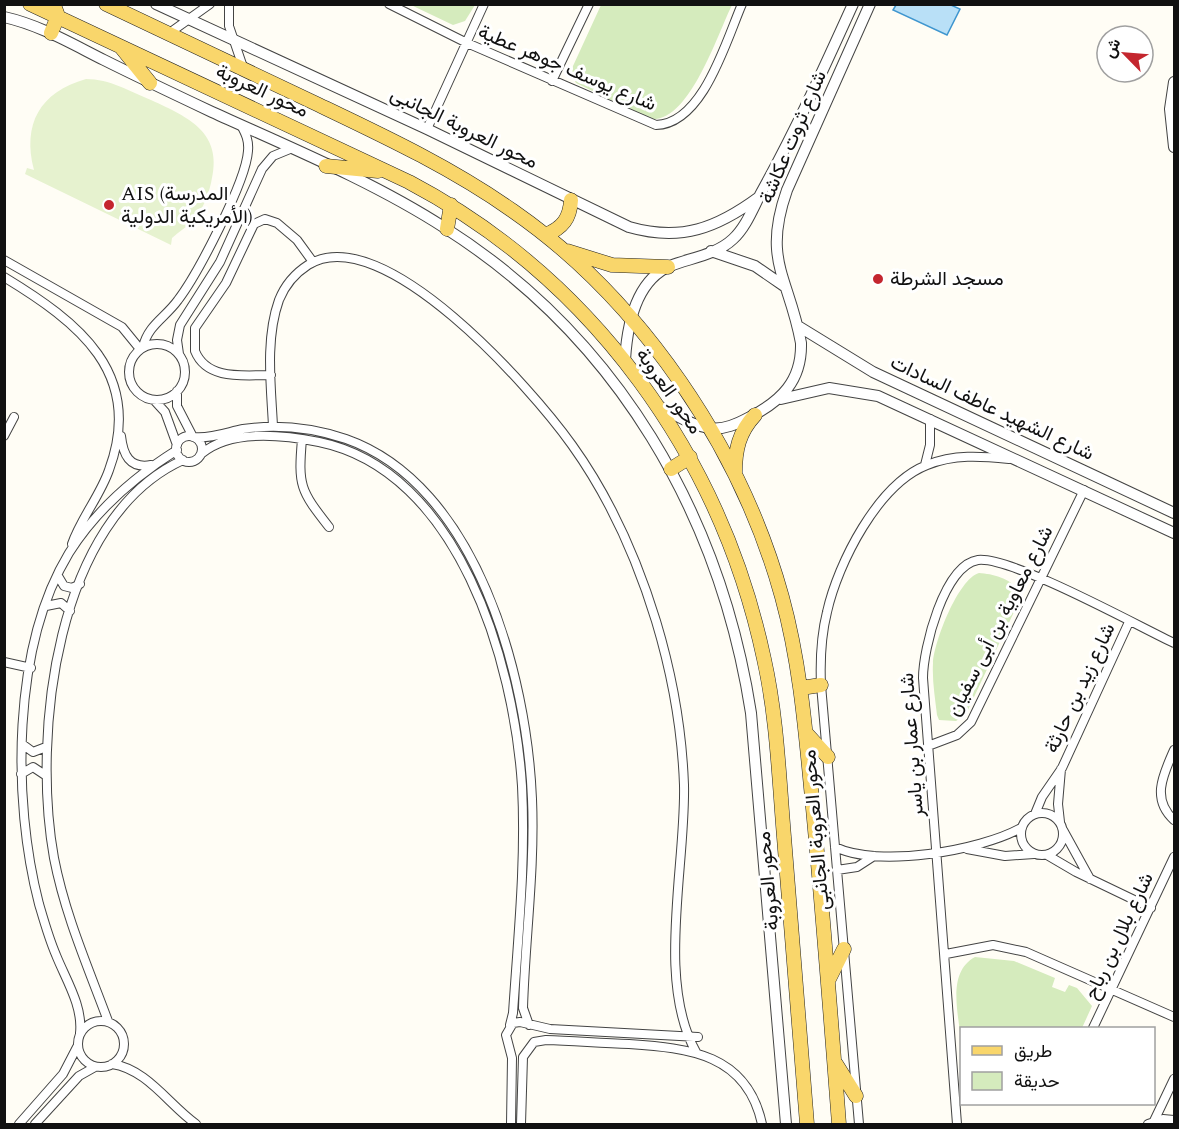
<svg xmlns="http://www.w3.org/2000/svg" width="1179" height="1129" font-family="Spectral,Vazirmatn,serif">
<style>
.green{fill:#d5ebbd}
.pitch{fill:#e6f2cf}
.water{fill:#b9e0f7;stroke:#3f96cf;stroke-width:1.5}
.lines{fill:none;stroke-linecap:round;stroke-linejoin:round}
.minor-casing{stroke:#444;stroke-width:10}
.tertiary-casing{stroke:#444;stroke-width:12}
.primary-casing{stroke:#222;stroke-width:15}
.minor{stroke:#fff;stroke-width:8}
.tertiary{stroke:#fff;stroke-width:10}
.primary{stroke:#f9d66b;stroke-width:14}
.poi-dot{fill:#c4262e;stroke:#fff;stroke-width:2}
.labels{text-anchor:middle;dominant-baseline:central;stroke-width:6;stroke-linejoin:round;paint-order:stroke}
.street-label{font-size:20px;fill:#111;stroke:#fff}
.poi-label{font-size:20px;fill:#111;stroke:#fff;text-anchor:start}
</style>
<rect width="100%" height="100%" fill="#fffdf5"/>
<!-- green -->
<path class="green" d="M 411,5 L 475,5 L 465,21 L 453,25 Z
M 601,5 L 732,5 C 717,35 689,124 650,119 L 576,83 L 572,75 L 573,66 Z
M 979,573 C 995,574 1017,580 1021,597 L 966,714 L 956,721 L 939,720 L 937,715 C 935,698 932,680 933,663 C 934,642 958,579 979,573 Z
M 975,957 L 1014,961 L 1055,978 L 1052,987 L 1065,992 L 1069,985 L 1077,988 L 1092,1006 L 1082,1028 L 962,1028 L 961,1042 C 959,1014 946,973 975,957 Z"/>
<!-- pitch -->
<path class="pitch" d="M 86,79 C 110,79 129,91 151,100 C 190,118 224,133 211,183 C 208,196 202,211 193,221 C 187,227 178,232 172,238 L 171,245 L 25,174 L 27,168 L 34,170 C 22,124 40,92 86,79 Z"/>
<!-- water -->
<path class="water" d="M 896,5 L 951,5 L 960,9 L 947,35 L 893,10 Z"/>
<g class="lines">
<!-- minor casing -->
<g class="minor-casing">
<path id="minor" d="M 229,4 L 229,26 L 244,70
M 389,4 L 467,43 L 656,125 C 703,124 726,41 742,4
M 168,34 L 210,4
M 552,81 L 589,4
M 427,129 L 484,4
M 4,260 L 122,327 L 140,349
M 4,277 C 78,322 145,373 109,470 C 100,496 81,518 72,544
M129 372a28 28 0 1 1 56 0a28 28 0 1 1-56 0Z
M 143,347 C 148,325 165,318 178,300 C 197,275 246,182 248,151 C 249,141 246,134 241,125
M 179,354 L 177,340 L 180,325 L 220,262 L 262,169 L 273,156 L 290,149
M 271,375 C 245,375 207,381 195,351 L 195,328 L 226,283 L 254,224 L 265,219 L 277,223 L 297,240 L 313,262
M 177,391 L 177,406 L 193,437
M 154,400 L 165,412 L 177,445
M 273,426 C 271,386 265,339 279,300 C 285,285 294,274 308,265 C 382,218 533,390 572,445 C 610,498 637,559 656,621 C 672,674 682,729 684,785 C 686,865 656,981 696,1052
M 4,436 L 14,417
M 121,436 C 123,454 129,469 151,465
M176 449a13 13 0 1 1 26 0a13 13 0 1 1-26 0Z
M 194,437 C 210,439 228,432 243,429 C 278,424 313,428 346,439 C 477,485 527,676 532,799 C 535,869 525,939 523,1008 L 529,1025
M 302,439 C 298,486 300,490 329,527
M 201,454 C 230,429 284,435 319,442 C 459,471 514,662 522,786 C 526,861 518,938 513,1013 L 510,1025
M 925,465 L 930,445 L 930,419
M 58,576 L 64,586 L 72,588 L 80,584
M 46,606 L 61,603 L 70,611
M 4,662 L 31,668
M 22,744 L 33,752 L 46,747
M 928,746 L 957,735 L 971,722 L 1084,490
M 1174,750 C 1163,775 1151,799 1174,820
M 21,774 L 33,767 L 45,775
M1021 834a21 21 0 1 1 42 0a21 21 0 1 1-42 0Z
M 1035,814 L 1042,797 L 1062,768 L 1129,622
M 1060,822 L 1058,804 L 1061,769
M 1063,830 L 1090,879
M 835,847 C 879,868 979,851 1021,828
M 967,849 L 1005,856 L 1034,854
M 1047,855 L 1076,872 L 1151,908
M 837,870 L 857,867 L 874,856
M 946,954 L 993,945 L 1026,952 L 1174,1017
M78 1044a23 23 0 1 1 46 0a23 23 0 1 1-46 0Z
M 108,1021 C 88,967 65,915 54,858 C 32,736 55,518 183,460
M 1093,1028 L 1174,857
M 80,1033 C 83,1006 66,980 56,955 C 49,939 44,921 39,904 C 12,800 12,647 69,553 C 96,510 134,477 177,450
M 112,1064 C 147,1069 169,1105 196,1124
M 1154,1121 L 1174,1079
M 19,1124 L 63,1074 L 77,1047
M 35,1124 L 79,1076 L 95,1067
M 511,1124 L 512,1058 L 506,1035 L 513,1023 L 520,1022 L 550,1029 L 698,1037
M 521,1124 L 523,1057 L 534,1042 L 546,1040 C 574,1041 601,1043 629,1044 C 689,1048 747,1054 762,1124
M 859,1124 L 821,685 C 820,661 821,636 827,612 C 838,563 878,484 927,465 C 954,454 981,456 1009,459
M 957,1124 L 923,678 C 923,649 944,565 978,560 C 1011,556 1138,626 1174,643
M 1148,1124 L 1163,1119 L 1174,1120"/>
</g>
<!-- tertiary casing -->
<g class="tertiary-casing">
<path id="tertiary" d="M 156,4 L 427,129 L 629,227 C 681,242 717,228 759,197
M 4,17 C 40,25 72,44 104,60 C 140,78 176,95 212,112 C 289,147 374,182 445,228 C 618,338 720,514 751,713 L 786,1124
M 1174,82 L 1170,109 L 1174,147
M 711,251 L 755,266 L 784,286
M 798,326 L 873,372 L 1174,513
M 625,360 C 627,328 635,281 670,266 C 690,258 716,255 733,239 C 746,227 753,208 761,193 C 795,132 824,68 853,4
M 781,399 L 829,388 L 878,396 L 1174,533
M 659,406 C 674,414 692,426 710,428 C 724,430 737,424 750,417 C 781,401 802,381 801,343 C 789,277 762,261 787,190 L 870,4"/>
</g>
<!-- primary casing -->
<g class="primary-casing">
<path id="primary" d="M 30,4 L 409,182 C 593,279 721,456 764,659 C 777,717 779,778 784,837 C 792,933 799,1029 807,1124
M 106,4 C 177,38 248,71 319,105 C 386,137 452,168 513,211 C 641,300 741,448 782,597 C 801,666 806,737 813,808 C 823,914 831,1019 839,1124
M 51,33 L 58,16 L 55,8
M 121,47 L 150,83
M 326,166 L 378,171
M 447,229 L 451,205
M 545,235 C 563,228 570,218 571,200
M 567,251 L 612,265 L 668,267
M 671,469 L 690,457
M 735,473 C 735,450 739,432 755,415
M 801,688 L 821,685
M 806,733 L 828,757
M 829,979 L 844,949
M 836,1064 L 856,1096"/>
</g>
<!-- minor -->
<use href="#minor" class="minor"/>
<!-- tertiary -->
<use href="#tertiary" class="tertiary"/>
<!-- primary -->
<use href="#primary" class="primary"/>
</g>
<!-- markers -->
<g class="poi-dot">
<circle cx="109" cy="205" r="6"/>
<circle cx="878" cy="279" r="6"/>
</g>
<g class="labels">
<!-- street labels -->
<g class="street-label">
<text transform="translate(567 68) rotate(23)">شارع يوسف جوهر عطية</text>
<text transform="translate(262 91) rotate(25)">محور العروبة</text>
<text transform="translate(464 128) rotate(26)">محور العروبة الجانبى</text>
<text transform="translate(793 137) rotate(-67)">شارع ثروت عكاشة</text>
<text transform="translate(669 391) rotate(55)">محور العروبة</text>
<text transform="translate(992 408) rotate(25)">شارع الشهيد عاطف السادات</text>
<text transform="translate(1000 621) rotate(-63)">شارع معاوية بن أبى سفيان</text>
<text transform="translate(1080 688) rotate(-65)">شارع زيد بن حارثة</text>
<text transform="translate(912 745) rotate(-94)">شارع عمار بن ياسر</text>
<text transform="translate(816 830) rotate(-95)">محور العروبة الجانبى</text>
<text transform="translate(768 881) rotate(-95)">محور العروبة</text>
<text transform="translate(1119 936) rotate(-65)">شارع بلال بن رباح</text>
</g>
<!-- poi labels -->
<g class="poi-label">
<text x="121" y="194">AIS (المدرسة<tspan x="121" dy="23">الأمريكية الدولية)</tspan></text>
<text x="890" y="279">مسجد الشرطة</text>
</g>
</g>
<!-- border -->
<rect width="1179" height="1129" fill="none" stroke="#111111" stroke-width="12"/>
<!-- legend -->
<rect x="960" y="1027" width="195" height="78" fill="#ffffff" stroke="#a0a0a0" stroke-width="1.5"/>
<rect x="972" y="1046" width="30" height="9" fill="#f9d66b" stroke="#a0a0a0" stroke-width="1.5"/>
<text x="1014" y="1057" font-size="18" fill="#111111">طريق</text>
<rect x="972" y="1072" width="30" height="18" fill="#d5ebbd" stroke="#a0a0a0" stroke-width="1.5"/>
<text x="1014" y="1087" font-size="18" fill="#111111">حديقة</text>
<!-- north arrow -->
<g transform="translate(1125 54) rotate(295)"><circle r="28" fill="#ffffff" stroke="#a0a0a0" stroke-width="1.5"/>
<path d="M0-4.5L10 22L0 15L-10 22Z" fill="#c4262e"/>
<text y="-9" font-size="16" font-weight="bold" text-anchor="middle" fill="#111111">ش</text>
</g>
</svg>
